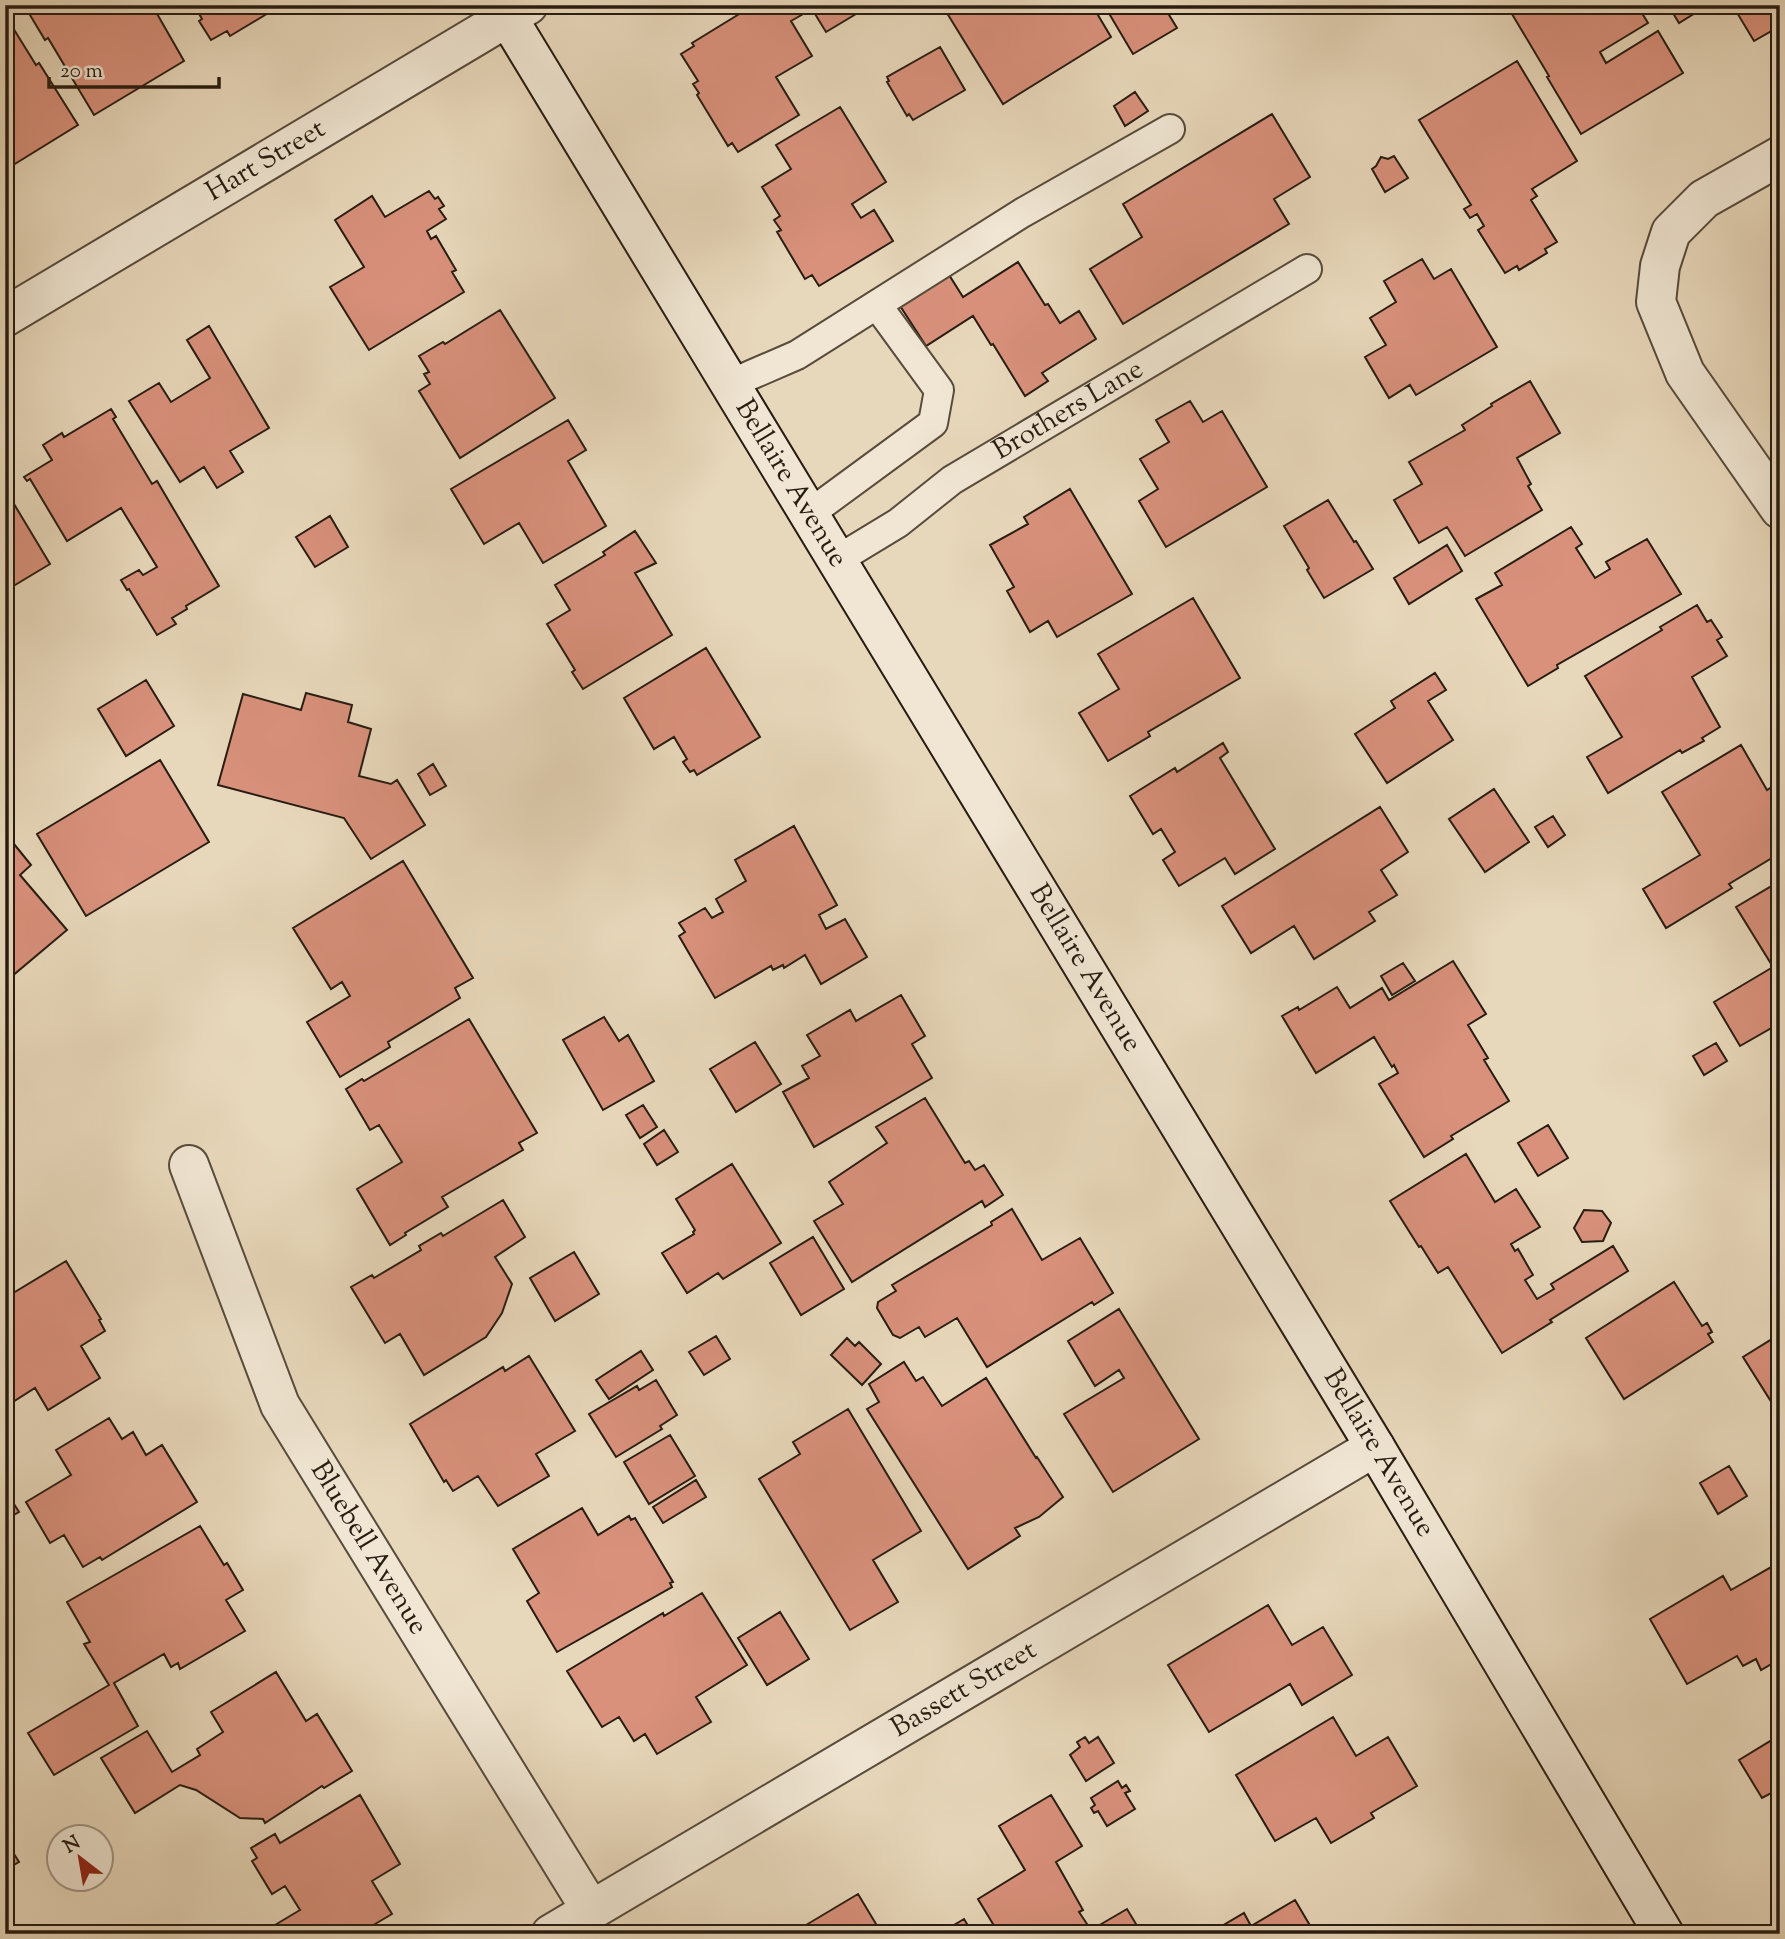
<svg xmlns="http://www.w3.org/2000/svg" width="1785" height="1939" font-family="'Sorts Mill Goudy',serif">
<style>
.building{fill:#d9917c;stroke:#271c12;stroke-width:2}
.lines{fill:none;stroke-linecap:round;stroke-linejoin:round}
.lane-casing{stroke:#574b3c;stroke-width:32}
.street-casing{stroke:#574b3c;stroke-width:42}
.secondary-casing{stroke:#271c12;stroke-width:42}
.lane{stroke:#f0e6d3;stroke-width:28}
.street{stroke:#f0e6d3;stroke-width:38}
.secondary{stroke:#f0e6d3;stroke-width:38}
.labels{text-anchor:middle;dominant-baseline:central;stroke-width:5;stroke-linejoin:round;paint-order:stroke}
.street-label{font-size:28px;fill:#271c12;stroke:#f0e6d3}
</style>
<rect width="100%" height="100%" fill="#e8d8bb"/>
<filter id="stains"><feTurbulence type="fractalNoise" baseFrequency=".00286" numOctaves="4"/><feColorMatrix values="0 0 0 0 .2 0 0 0 0 .09 0 0 0 0 .02 0 0 0 .5 -.17"/></filter>
<radialGradient id="worn" r=".72"><stop offset=".6" stop-color="#630" stop-opacity="0"/><stop offset="1" stop-color="#630" stop-opacity=".3"/></radialGradient>
<!-- building -->
<path class="building" d="M 24,5 L 152,5 L 184,61 L 94,115 L 48,38 L 45,40 Z
M 194,5 L 265,5 L 270,12 L 230,36 L 227,31 L 211,40 L 199,21 L 202,19 Z
M 754,5 L 871,5 L 826,32 L 812,9 L 791,21 L 812,56 L 776,77 L 799,115 L 738,152 L 732,143 L 728,146 L 697,95 L 699,93 L 693,84 L 698,81 L 681,54 L 694,46 L 692,43 Z
M 942,5 L 1092,5 L 1111,37 L 1003,104 Z
M 1104,5 L 1163,5 L 1177,28 L 1133,54 Z
M 1505,5 L 1637,5 L 1648,23 L 1600,52 L 1606,63 L 1658,31 L 1683,73 L 1581,134 L 1547,77 L 1549,76 L 1509,9 L 1508,10 Z
M 1668,5 L 1708,5 L 1679,23 Z
M 1714,5 L 1780,5 L 1780,26 L 1754,41 L 1733,6 L 1719,14 Z
M 5,15 L 36,65 L 39,63 L 78,125 L 5,170 Z
M 940,47 L 965,90 L 913,120 L 909,114 L 907,116 L 887,82 L 889,81 L 887,77 Z
M 1517,61 L 1577,161 L 1532,189 L 1537,196 L 1531,200 L 1557,242 L 1545,249 L 1547,253 L 1519,270 L 1517,266 L 1505,273 L 1478,230 L 1484,226 L 1477,214 L 1470,218 L 1464,209 L 1471,205 L 1419,120 Z
M 1135,92 L 1148,111 L 1125,126 L 1114,106 Z
M 840,107 L 886,182 L 852,204 L 861,218 L 874,210 L 893,241 L 819,286 L 812,275 L 805,279 L 777,232 L 781,230 L 774,220 L 780,216 L 762,187 L 791,169 L 776,145 Z
M 1272,114 L 1310,177 L 1274,199 L 1289,224 L 1123,324 L 1090,269 L 1142,237 L 1123,204 Z
M 1394,156 L 1408,178 L 1385,192 L 1372,169 L 1376,166 L 1381,157 L 1388,159 Z
M 429,191 L 435,199 L 438,197 L 444,206 L 439,209 L 446,219 L 427,231 L 431,239 L 436,236 L 456,270 L 452,272 L 464,292 L 369,350 L 330,287 L 364,267 L 335,220 L 372,196 L 385,217 Z
M 1422,259 L 1434,279 L 1451,269 L 1497,347 L 1416,395 L 1410,385 L 1389,398 L 1365,357 L 1386,345 L 1370,318 L 1396,302 L 1384,281 Z
M 1018,262 L 1045,305 L 1048,304 L 1060,323 L 1079,311 L 1096,339 L 1042,373 L 1048,381 L 1025,396 L 993,344 L 991,345 L 973,316 L 926,346 L 895,298 L 944,267 L 963,297 Z
M 500,310 L 555,398 L 460,458 L 419,391 L 430,384 L 424,374 L 429,372 L 419,356 L 443,342 L 445,344 Z
M 209,326 L 269,428 L 230,451 L 243,472 L 217,488 L 204,467 L 180,482 L 129,401 L 159,383 L 171,402 L 210,378 L 187,340 Z
M 1530,381 L 1560,433 L 1517,458 L 1531,484 L 1528,486 L 1542,510 L 1465,556 L 1447,527 L 1419,543 L 1394,500 L 1422,484 L 1409,462 L 1465,430 L 1462,425 L 1492,406 L 1491,404 Z
M 1190,401 L 1203,422 L 1222,411 L 1267,487 L 1166,547 L 1139,501 L 1158,489 L 1140,459 L 1169,442 L 1156,420 Z
M 111,409 L 116,417 L 113,419 L 152,484 L 157,481 L 219,586 L 186,606 L 187,609 L 172,618 L 176,624 L 157,635 L 129,589 L 127,590 L 121,580 L 139,570 L 143,575 L 157,567 L 121,508 L 67,541 L 30,479 L 27,481 L 24,477 L 52,460 L 43,445 L 62,433 L 64,437 Z
M 568,420 L 586,450 L 568,461 L 606,526 L 543,563 L 519,523 L 484,544 L 451,489 Z
M 5,489 L 50,564 L 5,591 Z
M 1070,489 L 1132,594 L 1057,637 L 1048,621 L 1030,632 L 1007,591 L 1014,587 L 990,545 L 1028,524 L 1024,517 Z
M 1328,500 L 1354,542 L 1356,541 L 1373,569 L 1324,598 L 1307,570 L 1309,568 L 1284,526 Z
M 330,516 L 348,547 L 315,567 L 296,537 Z
M 1571,527 L 1582,544 L 1576,548 L 1595,578 L 1610,569 L 1606,562 L 1647,539 L 1681,594 L 1557,665 L 1558,668 L 1528,686 L 1476,599 L 1502,585 L 1495,573 Z
M 635,531 L 656,563 L 635,573 L 672,635 L 583,689 L 572,672 L 575,670 L 547,624 L 570,610 L 555,585 L 605,555 L 603,552 Z
M 1447,545 L 1462,571 L 1409,604 L 1394,578 Z
M 1193,598 L 1240,678 L 1148,732 L 1150,736 L 1108,761 L 1079,713 L 1119,689 L 1098,654 Z
M 1697,605 L 1707,622 L 1711,620 L 1722,637 L 1717,640 L 1727,656 L 1692,677 L 1720,727 L 1702,738 L 1704,741 L 1682,753 L 1680,750 L 1608,793 L 1587,757 L 1622,737 L 1585,676 L 1662,630 L 1660,627 Z
M 706,648 L 760,737 L 697,775 L 694,770 L 690,772 L 683,762 L 687,759 L 674,737 L 654,749 L 624,698 Z
M 1435,673 L 1446,690 L 1428,701 L 1453,740 L 1387,783 L 1355,734 L 1395,708 L 1391,701 Z
M 146,680 L 174,726 L 126,756 L 98,709 Z
M 306,693 L 352,705 L 348,722 L 371,729 L 359,776 L 391,784 L 397,780 L 425,825 L 371,859 L 344,818 L 218,785 L 243,694 L 301,710 Z
M 1223,743 L 1228,752 L 1220,758 L 1275,849 L 1235,874 L 1225,858 L 1179,886 L 1163,860 L 1175,852 L 1161,829 L 1153,834 L 1130,796 L 1175,768 L 1177,772 Z
M 1741,745 L 1767,790 L 1775,785 L 1778,791 L 1780,790 L 1780,853 L 1729,884 L 1732,888 L 1666,928 L 1643,889 L 1700,855 L 1662,792 Z
M 160,760 L 209,842 L 86,916 L 37,834 Z
M 433,764 L 446,786 L 430,795 L 418,774 Z
M 1494,789 L 1529,842 L 1485,872 L 1449,819 Z
M 1380,807 L 1408,852 L 1381,870 L 1397,895 L 1369,912 L 1375,921 L 1314,959 L 1294,926 L 1251,953 L 1222,906 Z
M 1553,816 L 1565,835 L 1548,847 L 1535,827 Z
M 794,826 L 837,905 L 819,915 L 826,929 L 845,919 L 867,957 L 821,984 L 805,955 L 784,968 L 783,965 L 773,970 L 771,966 L 715,998 L 679,936 L 685,932 L 679,923 L 705,908 L 712,918 L 723,912 L 716,899 L 746,881 L 735,860 Z
M 14,844 L 31,865 L 20,875 L 67,930 L 5,982 L 5,852 Z
M 403,861 L 473,978 L 455,988 L 460,998 L 388,1042 L 390,1047 L 340,1077 L 307,1022 L 350,996 L 342,982 L 331,989 L 293,928 Z
M 1780,881 L 1780,1023 L 1740,1046 L 1714,1002 L 1773,967 L 1736,907 Z
M 1453,961 L 1486,1014 L 1468,1025 L 1488,1058 L 1484,1060 L 1509,1101 L 1451,1136 L 1453,1139 L 1424,1157 L 1379,1084 L 1398,1073 L 1394,1065 L 1392,1067 L 1374,1037 L 1316,1073 L 1282,1016 L 1298,1007 L 1299,1010 L 1337,987 L 1350,1008 L 1382,988 L 1389,1000 Z
M 1403,963 L 1415,981 L 1392,995 L 1381,976 Z
M 901,995 L 925,1036 L 912,1044 L 932,1078 L 814,1147 L 783,1092 L 809,1078 L 802,1066 L 820,1056 L 807,1035 L 850,1010 L 856,1021 Z
M 604,1017 L 619,1041 L 628,1035 L 654,1081 L 603,1110 L 563,1040 Z
M 469,1019 L 537,1133 L 519,1143 L 523,1150 L 442,1197 L 448,1207 L 405,1233 L 406,1235 L 390,1245 L 357,1189 L 402,1162 L 379,1125 L 370,1130 L 346,1089 L 362,1079 L 364,1081 Z
M 755,1042 L 781,1084 L 736,1112 L 710,1069 Z
M 1716,1043 L 1727,1061 L 1704,1075 L 1693,1056 Z
M 925,1098 L 965,1163 L 969,1161 L 975,1170 L 984,1165 L 1003,1195 L 985,1207 L 982,1201 L 852,1282 L 814,1221 L 843,1204 L 829,1182 L 887,1143 L 876,1127 Z
M 643,1105 L 657,1127 L 640,1138 L 626,1115 Z
M 1548,1125 L 1568,1158 L 1538,1176 L 1518,1143 Z
M 664,1130 L 678,1152 L 657,1165 L 644,1144 Z
M 1466,1154 L 1495,1202 L 1516,1189 L 1540,1227 L 1511,1244 L 1515,1251 L 1518,1249 L 1533,1275 L 1525,1280 L 1537,1299 L 1554,1289 L 1551,1284 L 1613,1246 L 1628,1271 L 1550,1320 L 1552,1322 L 1502,1353 L 1448,1267 L 1438,1273 L 1421,1246 L 1419,1247 L 1390,1201 Z
M 732,1164 L 781,1243 L 723,1279 L 718,1273 L 687,1293 L 662,1253 L 694,1234 L 693,1232 L 695,1230 L 676,1199 Z
M 503,1200 L 525,1237 L 495,1257 L 512,1284 L 502,1313 L 486,1337 L 424,1375 L 400,1334 L 385,1343 L 351,1287 L 372,1275 L 374,1278 L 421,1250 L 419,1246 L 441,1233 L 443,1236 Z
M 1012,1209 L 1042,1260 L 1080,1238 L 1113,1293 L 1094,1305 L 1092,1302 L 987,1367 L 957,1318 L 925,1337 L 919,1327 L 900,1338 L 893,1335 L 877,1308 L 878,1302 L 896,1291 L 892,1285 L 992,1225 L 991,1222 Z
M 1584,1210 L 1602,1211 L 1611,1223 L 1603,1241 L 1582,1242 L 1574,1228 Z
M 813,1237 L 844,1289 L 801,1315 L 770,1263 Z
M 574,1252 L 599,1294 L 555,1321 L 530,1278 Z
M 66,1261 L 101,1319 L 99,1320 L 105,1331 L 81,1346 L 100,1378 L 48,1410 L 35,1388 L 5,1407 L 5,1298 Z
M 1674,1282 L 1702,1326 L 1707,1323 L 1712,1332 L 1708,1334 L 1713,1342 L 1624,1399 L 1586,1338 Z
M 1119,1309 L 1199,1439 L 1113,1492 L 1064,1414 L 1124,1378 L 1119,1370 L 1095,1386 L 1068,1341 Z
M 1780,1334 L 1780,1398 L 1772,1403 L 1743,1357 Z
M 716,1336 L 730,1359 L 704,1375 L 689,1352 Z
M 847,1338 L 855,1346 L 859,1342 L 881,1364 L 862,1385 L 831,1355 Z
M 641,1351 L 653,1370 L 609,1399 L 596,1380 Z
M 529,1356 L 575,1431 L 536,1454 L 549,1476 L 498,1506 L 478,1476 L 453,1491 L 446,1480 L 444,1482 L 410,1424 L 503,1367 L 505,1371 Z
M 904,1362 L 916,1381 L 923,1377 L 942,1406 L 986,1378 L 1036,1458 L 1037,1457 L 1063,1497 L 1039,1517 L 1015,1528 L 1020,1536 L 968,1569 L 867,1409 L 879,1402 L 869,1384 Z
M 656,1380 L 677,1415 L 660,1426 L 662,1429 L 616,1457 L 589,1414 L 637,1386 L 639,1390 Z
M 848,1409 L 921,1531 L 873,1560 L 898,1602 L 850,1630 L 759,1479 L 800,1454 L 793,1442 Z
M 109,1418 L 122,1439 L 133,1432 L 146,1455 L 162,1445 L 197,1502 L 102,1560 L 100,1557 L 83,1567 L 64,1535 L 50,1543 L 26,1502 L 71,1475 L 56,1450 Z
M 670,1435 L 695,1476 L 649,1504 L 624,1462 Z
M 1729,1466 L 1747,1496 L 1718,1514 L 1700,1483 Z
M 696,1480 L 706,1497 L 663,1523 L 653,1507 Z
M 5,1490 L 19,1512 L 5,1520 Z
M 582,1508 L 598,1535 L 629,1516 L 631,1520 L 635,1518 L 673,1582 L 670,1583 L 672,1587 L 557,1652 L 527,1601 L 539,1593 L 513,1549 Z
M 200,1526 L 224,1565 L 227,1563 L 243,1590 L 226,1600 L 245,1631 L 180,1669 L 178,1663 L 171,1667 L 164,1654 L 114,1683 L 138,1726 L 54,1775 L 28,1733 L 109,1685 L 84,1644 L 90,1642 L 67,1602 Z
M 1780,1562 L 1780,1659 L 1761,1670 L 1756,1659 L 1743,1666 L 1737,1656 L 1687,1684 L 1650,1619 L 1723,1576 L 1731,1590 Z
M 702,1593 L 747,1665 L 696,1697 L 711,1722 L 657,1754 L 645,1734 L 634,1741 L 619,1717 L 602,1727 L 567,1671 L 663,1613 L 664,1616 Z
M 1268,1605 L 1292,1645 L 1323,1627 L 1352,1675 L 1302,1705 L 1290,1684 L 1209,1732 L 1168,1665 Z
M 780,1612 L 809,1659 L 767,1685 L 738,1638 Z
M 276,1672 L 306,1721 L 317,1714 L 352,1771 L 324,1788 L 322,1786 L 265,1823 L 263,1819 L 240,1818 L 196,1790 L 180,1785 L 135,1813 L 101,1758 L 147,1731 L 172,1772 L 200,1755 L 197,1749 L 223,1732 L 211,1712 Z
M 1333,1717 L 1356,1756 L 1388,1737 L 1417,1786 L 1371,1813 L 1374,1818 L 1331,1843 L 1316,1818 L 1275,1841 L 1236,1775 Z
M 1780,1735 L 1780,1799 L 1775,1791 L 1762,1798 L 1739,1760 Z
M 1085,1737 L 1089,1743 L 1098,1737 L 1114,1763 L 1086,1781 L 1070,1755 L 1080,1747 L 1077,1742 Z
M 1118,1781 L 1122,1788 L 1126,1785 L 1130,1791 L 1125,1793 L 1135,1809 L 1107,1826 L 1098,1811 L 1094,1813 L 1091,1808 L 1095,1805 L 1091,1798 Z
M 360,1795 L 400,1864 L 372,1881 L 392,1914 L 358,1934 L 260,1934 L 300,1910 L 285,1886 L 272,1894 L 252,1861 L 257,1858 L 251,1848 L 275,1834 L 280,1843 Z
M 1051,1795 L 1082,1846 L 1056,1862 L 1083,1910 L 1079,1912 L 1091,1930 L 1127,1909 L 1142,1934 L 999,1934 L 978,1899 L 1025,1870 L 999,1826 Z
M 5,1840 L 19,1862 L 5,1870 Z
M 858,1894 L 882,1934 L 811,1934 L 806,1925 Z
M 1295,1900 L 1315,1934 L 1210,1933 L 1244,1913 L 1251,1926 Z
M 964,1919 L 973,1934 L 939,1934 Z"/>
<g class="lines">
<!-- lane casing -->
<g class="lane-casing">
<g id="lane">
<path d="M 730,384 L 797,355 L 1022,213 L 1170,129"/>
<path d="M 809,514 L 933,423 L 939,390 L 877,305"/>
<path id="s1" d="M 837,560 L 898,523 L 952,480 L 1307,269"/>
</g>
</g>
<!-- street casing -->
<g class="street-casing">
<g id="street">
<path d="M 1780,156 L 1704,199 L 1671,232 L 1660,266 L 1656,302 L 1685,373 L 1780,509"/>
<path id="s2" d="M 5,317 L 528,5"/>
<path id="s3" d="M 189,1165 L 280,1405 L 591,1910"/>
<path id="s4" d="M 551,1934 L 1375,1447"/>
</g>
</g>
<!-- secondary casing -->
<g class="secondary-casing">
<g id="secondary">
<path id="s5" d="M 500,5 L 1375,1447 L 1664,1934"/>
</g>
</g>
<!-- lane -->
<use href="#lane" class="lane"/>
<!-- street -->
<use href="#street" class="street"/>
<!-- secondary -->
<use href="#secondary" class="secondary"/>
</g>
<g class="labels">
<!-- street labels -->
<g class="street-label">
<text stroke="none"><textPath href="#s2" startOffset="304">Hart Street</textPath></text>
<text stroke="none"><textPath href="#s1" startOffset="276">Brothers Lane</textPath></text>
<text stroke="none"><textPath href="#s5" startOffset="560">Bellaire Avenue</textPath></text>
<text stroke="none"><textPath href="#s5" startOffset="1127">Bellaire Avenue</textPath></text>
<text stroke="none"><textPath href="#s5" startOffset="1694">Bellaire Avenue</textPath></text>
<text stroke="none"><textPath href="#s3" startOffset="425">Bluebell Avenue</textPath></text>
<text stroke="none"><textPath href="#s4" startOffset="480">Bassett Street</textPath></text>
</g>
</g>
<!-- margin -->
<rect width="1785" height="1939" fill="none" stroke="#e8d8bb" stroke-width="28"/>
<rect x="7" y="7" width="1771" height="1925" fill="none" stroke="#271c12" stroke-width="3.5"/>
<rect x="14" y="14" width="1757" height="1911" fill="none" stroke="#271c12" stroke-width="2"/>
<!-- north arrow -->
<g transform="translate(80 1858) rotate(329)"><circle r="33" fill="#f0e6d3" stroke="#a09586" stroke-width="2"/>
<path d="M0-5L12 26L0 18L-12 26Z" fill="#8f2418"/>
<text y="-10" font-size="19" font-weight="bold" text-anchor="middle" fill="#271c12">N</text>
</g>
<!-- scale -->
<path d="M49 77v10h170v-10" fill="none" stroke="#271c12" stroke-width="3.5"/>
<text x="60" y="77" font-size="21" fill="#271c12" stroke="#f0e6d3" stroke-width="5" paint-order="stroke">20 m</text>
<rect width="100%" height="100%" filter="url(#stains)"/>
<rect width="100%" height="100%" fill="url(#worn)"/>
</svg>
